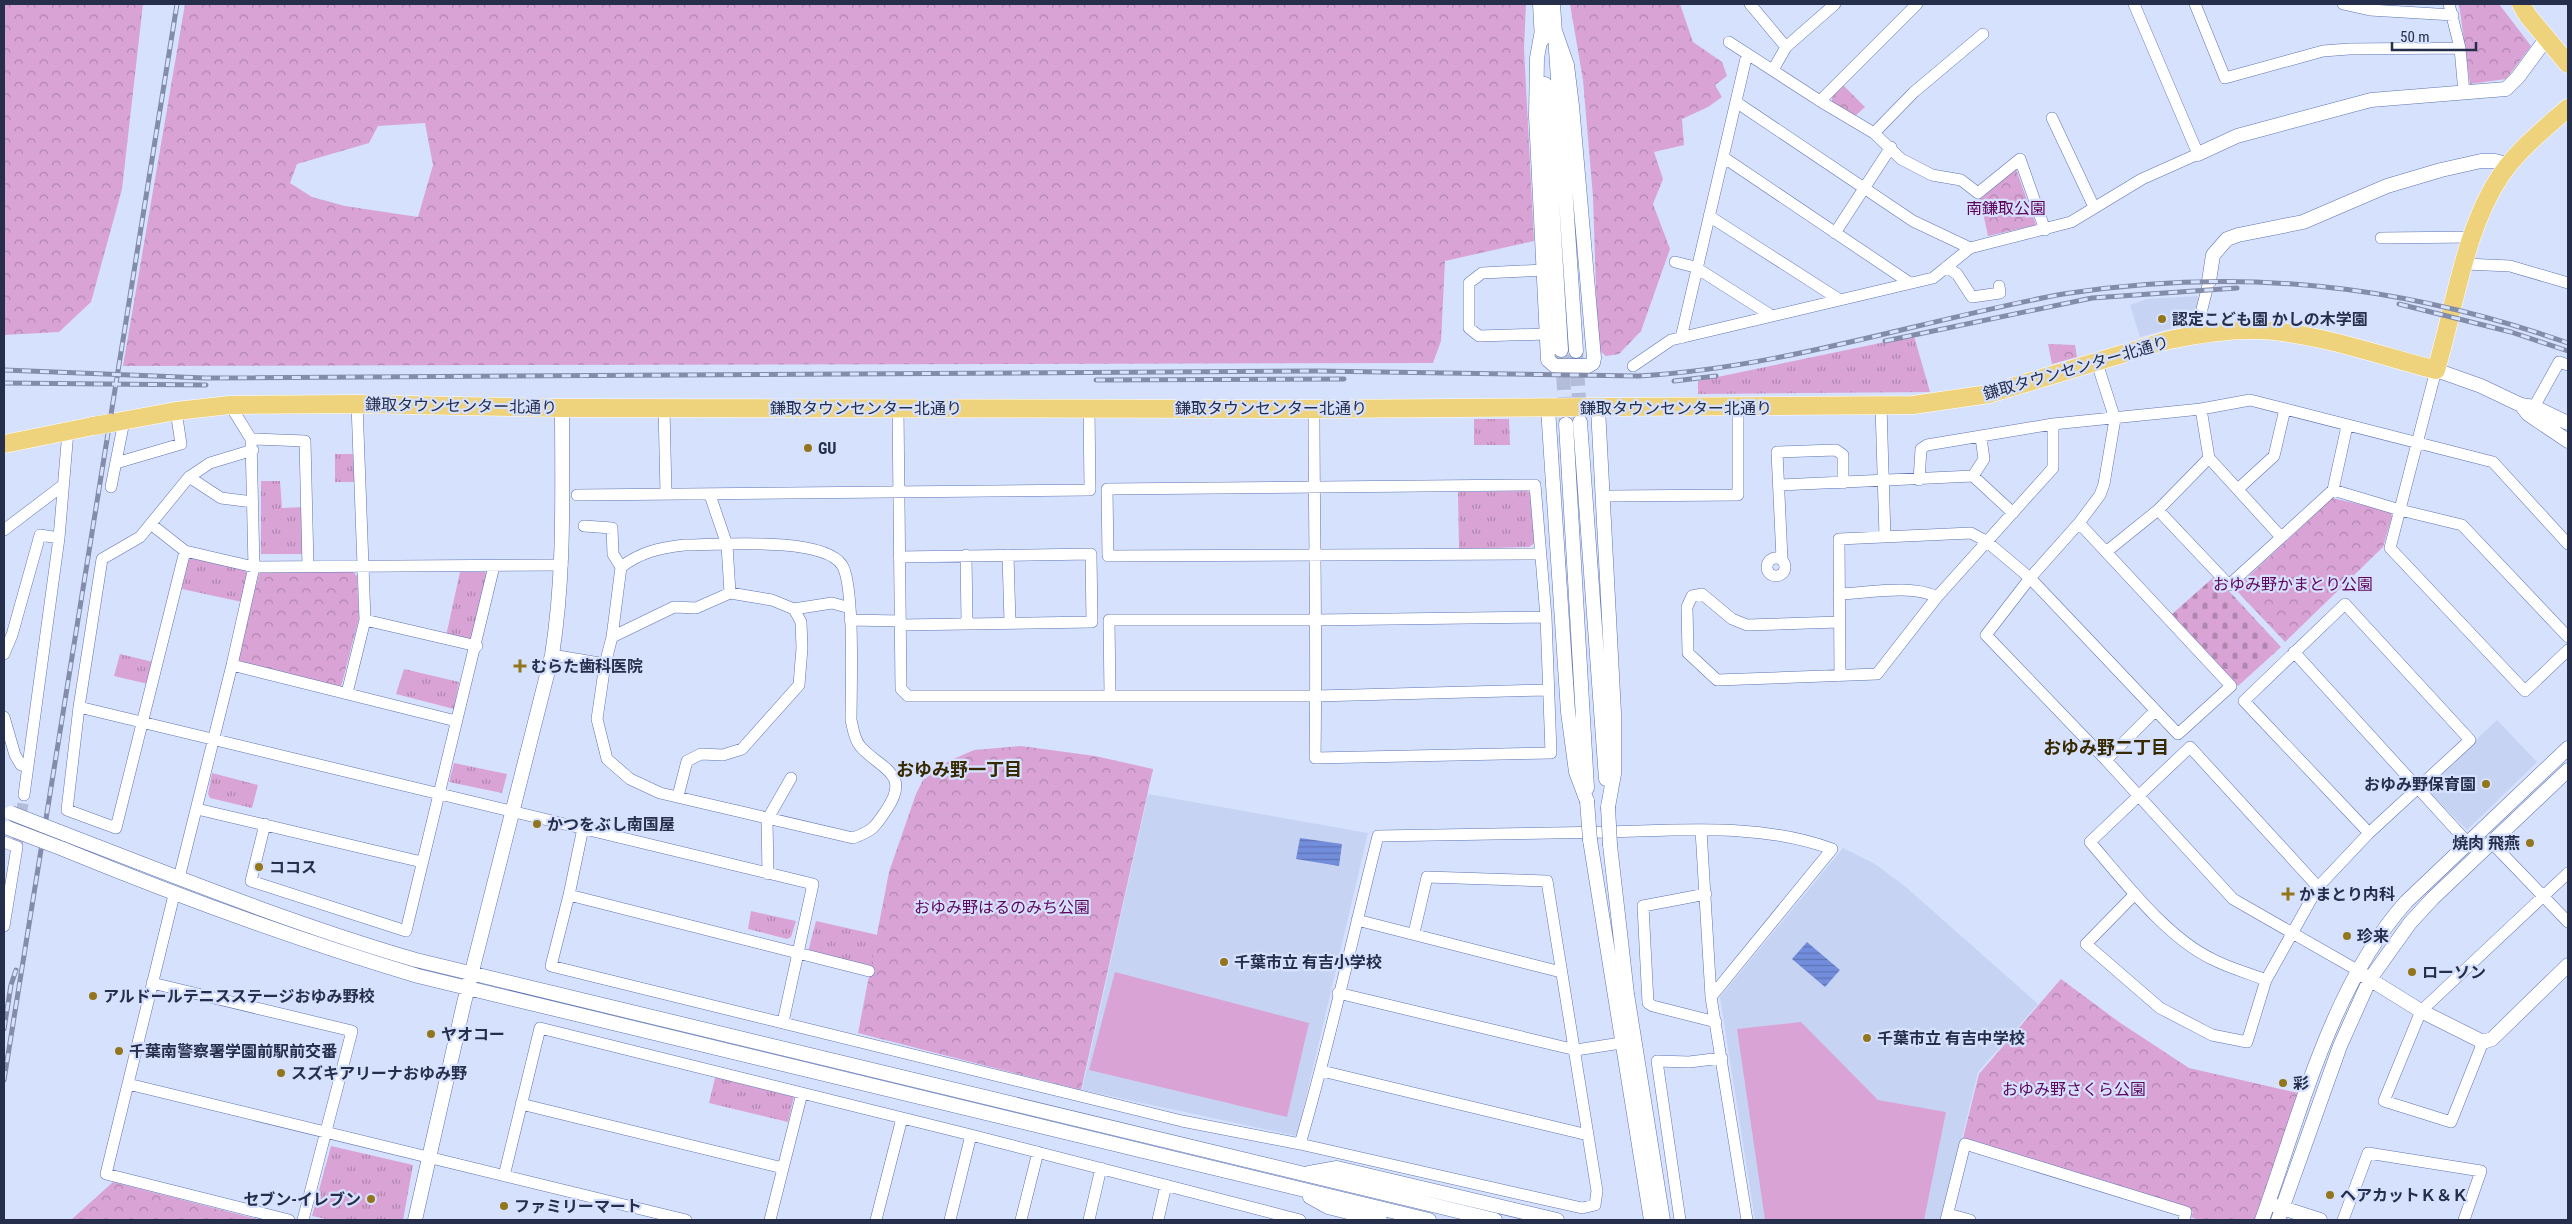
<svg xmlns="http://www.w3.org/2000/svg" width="2572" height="1224" font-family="'Roboto Condensed','Noto Sans JP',sans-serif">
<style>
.built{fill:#c7d3f2}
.grass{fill:url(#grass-tufts)}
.forest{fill:url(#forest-crowns);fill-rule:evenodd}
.cemetery{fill:url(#cemetery-stones)}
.pitch{fill:#d9a4d5}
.water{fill:url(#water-rules)}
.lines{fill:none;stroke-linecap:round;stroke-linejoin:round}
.minor-tunnel{stroke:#b3bdda;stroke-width:11;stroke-dasharray:11 5.5;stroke-linecap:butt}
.tertiary-tunnel{stroke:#b3bdda;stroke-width:14;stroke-dasharray:14 7;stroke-linecap:butt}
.minor-casing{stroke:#5e74b5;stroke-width:12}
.tertiary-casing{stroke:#5e74b5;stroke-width:15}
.primary-casing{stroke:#fff;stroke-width:19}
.minor{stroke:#fff;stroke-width:11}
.tertiary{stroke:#fff;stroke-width:14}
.primary{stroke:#eed27c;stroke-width:18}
.rail-casing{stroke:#838daa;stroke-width:5}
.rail{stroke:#d6e1fe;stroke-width:3;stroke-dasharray:9;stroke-linecap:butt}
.tertiary-bridge-casing{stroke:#5e74b5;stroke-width:15;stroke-linecap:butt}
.primary-bridge-casing{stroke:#fff;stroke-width:19;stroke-linecap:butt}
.tertiary-bridge{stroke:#fff;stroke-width:14}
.primary-bridge{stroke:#eed27c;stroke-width:18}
.poi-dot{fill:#93751c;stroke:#d6e1fe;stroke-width:2}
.labels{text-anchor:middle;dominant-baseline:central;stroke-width:4.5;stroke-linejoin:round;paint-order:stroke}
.park-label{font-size:16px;fill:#5e025c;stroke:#d6e1fe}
.poi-label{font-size:16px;font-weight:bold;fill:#252e4a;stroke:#d6e1fe;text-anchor:start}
.street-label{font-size:16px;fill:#252e4a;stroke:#d6e1fe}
.neighbourhood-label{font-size:18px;font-weight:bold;fill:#372900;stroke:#d6e1fe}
</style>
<defs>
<pattern id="grass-tufts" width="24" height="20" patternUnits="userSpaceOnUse" patternTransform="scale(1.25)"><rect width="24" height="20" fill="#d9a4d5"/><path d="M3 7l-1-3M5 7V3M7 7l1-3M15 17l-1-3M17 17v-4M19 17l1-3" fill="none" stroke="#b086af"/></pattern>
<pattern id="forest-crowns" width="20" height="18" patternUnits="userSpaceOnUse" patternTransform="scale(1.25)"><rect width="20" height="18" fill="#d9a4d5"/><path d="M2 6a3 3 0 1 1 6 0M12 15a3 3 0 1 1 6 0" fill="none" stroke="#b086af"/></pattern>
<pattern id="cemetery-stones" width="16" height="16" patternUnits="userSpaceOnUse" patternTransform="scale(1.25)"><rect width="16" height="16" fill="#d9a4d5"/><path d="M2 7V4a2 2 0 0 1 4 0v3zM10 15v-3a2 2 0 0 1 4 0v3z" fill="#b086af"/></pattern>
<pattern id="water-rules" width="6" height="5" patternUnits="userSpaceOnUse" patternTransform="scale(1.25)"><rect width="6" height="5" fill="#738ddd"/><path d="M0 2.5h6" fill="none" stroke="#5e74b5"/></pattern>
</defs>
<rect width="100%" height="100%" fill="#d6e1fe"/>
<!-- built -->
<path class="built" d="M 2198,296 L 2197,313 L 2183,325 L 2140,337 L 2130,305 L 2147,299 Z
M 2497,720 L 2537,762 L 2467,830 L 2425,788 Z
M 1148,794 L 1368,833 L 1297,1136 L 1082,1090 Z
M 1843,848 L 1875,864 L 1907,888 L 2038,1004 L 1978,1072 L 1942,1220 L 1755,1220 L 1720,997 Z"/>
<!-- grass -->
<path class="grass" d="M 1914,336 L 1930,392 L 1698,394 L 1698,381 Z
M 1474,419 L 1509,419 L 1510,445 L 1474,445 Z
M 335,454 L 358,454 L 357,482 L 335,482 Z
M 261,481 L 280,481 L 282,508 L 303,507 L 304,554 L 261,554 Z
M 1527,491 L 1532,494 L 1535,543 L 1529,547 L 1459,549 L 1458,492 Z
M 192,557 L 245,570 L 248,575 L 242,602 L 182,589 L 188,561 Z
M 460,572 L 485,572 L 488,576 L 473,639 L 468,641 L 446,636 Z
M 120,654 L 153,662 L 148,684 L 114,676 Z
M 404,669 L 459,682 L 454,709 L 396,694 Z
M 454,763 L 507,774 L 502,793 L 449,782 Z
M 212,773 L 258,785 L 252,808 L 210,798 L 208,794 Z
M 751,911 L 796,921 L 791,937 L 787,939 L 748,929 Z
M 816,921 L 878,935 L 871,968 L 808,952 Z
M 716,1074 L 795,1092 L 788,1122 L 709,1103 Z
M 331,1146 L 413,1165 L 403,1220 L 331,1220 L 312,1216 Z"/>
<!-- forest -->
<path class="forest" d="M 4,4 L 143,4 L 122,189 L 91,302 L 59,332 L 4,335 Z
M 185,4 L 1526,4 L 1524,48 L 1534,241 L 1445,261 L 1441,341 L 1433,363 L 123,366 ZM 425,123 L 433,165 L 418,217 L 345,206 L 312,197 L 290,183 L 297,164 L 369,143 L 378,126 Z
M 1570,4 L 1680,4 L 1693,42 L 1722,62 L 1727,76 L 1715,85 L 1722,97 L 1708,107 L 1682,119 L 1684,145 L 1654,152 L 1663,179 L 1653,204 L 1670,249 L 1641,331 L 1619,354 L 1606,356 L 1598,350 L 1593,197 L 1583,80 Z
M 2459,4 L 2499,4 L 2531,46 L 2506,79 L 2470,84 Z
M 1843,85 L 1865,107 L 1855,116 L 1832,102 L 1832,96 Z
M 2016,169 L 2036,225 L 1988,236 L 1980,199 Z
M 2048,344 L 2075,345 L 2077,357 L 2052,364 Z
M 2332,498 L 2390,511 L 2392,516 L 2383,547 L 2285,642 L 2235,589 Z
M 261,572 L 353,572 L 357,576 L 359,618 L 341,687 L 237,662 L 259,574 Z
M 1021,746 L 1095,756 L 1153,769 L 1081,1090 L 858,1033 L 889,872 L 916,794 L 923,780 L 949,761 L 974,750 Z
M 2061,979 L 2119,1022 L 2189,1068 L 2302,1094 L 2257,1220 L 2199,1220 L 2191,1217 L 2193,1212 L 1963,1138 L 1979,1074 Z
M 113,1182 L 257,1219 L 262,1220 L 71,1220 Z"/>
<!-- cemetery -->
<path class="cemetery" d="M 2215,576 L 2281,647 L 2238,686 L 2172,614 Z"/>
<!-- pitch -->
<path class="pitch" d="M 1115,972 L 1309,1023 L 1287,1117 L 1089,1070 Z
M 1801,1022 L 1878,1100 L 1946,1112 L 1924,1220 L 1765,1220 L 1737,1029 Z"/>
<!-- water -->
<path class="water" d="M 1300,838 L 1342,844 L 1339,866 L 1296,859 Z
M 1807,942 L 1840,970 L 1825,987 L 1792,959 Z"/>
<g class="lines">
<!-- minor-tunnel -->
<path class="minor-tunnel" d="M 17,847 L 24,795"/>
<!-- tertiary-tunnel -->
<path class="tertiary-tunnel" d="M 1576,351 L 1580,417
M 1562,355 L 1566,424"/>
<!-- minor casing -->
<g class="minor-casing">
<path id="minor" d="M 1750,4 L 1786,47
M 2195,4 L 2225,78 L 2323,51 L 2349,49 L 2460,48
M 2343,4 L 2370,10 L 2453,15
M 2449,4 L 2460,48 L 2464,93
M 1729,42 L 1820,101 L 1874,133 L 1901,159 L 1932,175 L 1961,180 L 1978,193 L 2020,159 L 2045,230
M 1773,70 L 1786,47 L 1835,4
M 1820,101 L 1917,4
M 1736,102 L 1913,221 L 1970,248
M 2052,118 L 2094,207
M 1874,133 L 1914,92 L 1983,34
M 1723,157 L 1910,283
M 1709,216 L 1840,300
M 1835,233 L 1891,147
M 2381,238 L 2472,237
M 1675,262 L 1695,267 L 1772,316
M 2465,264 L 2510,266 L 2568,283
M 1946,267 L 1957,274 L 1972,297 L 2000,293 L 1999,286
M 1544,270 L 1482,273 L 1469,283 L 1469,328 L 1479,336 L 1547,334
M 2199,334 L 2202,309 L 2209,281
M 1681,338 L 1747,54
M 2097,363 L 2115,419 L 2104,484 L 2100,495 L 2079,523 L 2030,578 L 1986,635 L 2106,760 L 2233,899 L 2357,970
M 1633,366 L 1671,340 L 1933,278 L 1970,248 L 2071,222 L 2142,179 L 2198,154 L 2134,4
M 2436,370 L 2390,548 L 2525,691 L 2568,650
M 1881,406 L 1885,537
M 664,407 L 666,494
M 2534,407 L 2559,362 L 2568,365
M 898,408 L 901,689 L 908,696 L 1316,696 L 1548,690
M 1314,409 C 1314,525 1317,641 1315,758 L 1551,753 L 1546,617 L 1535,485 L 1107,489 L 1108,556 L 1540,554
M 251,439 L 305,441 L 308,566
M 2209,458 L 2281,537
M 116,463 L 181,444 L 176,411
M 1973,476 L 1984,459 L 1981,438
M 189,477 L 221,498 L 253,502
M 1919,480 L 1921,449 L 1927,445 L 2053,424 L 2201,409 L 2250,400 L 2493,462 L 2568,544
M 1780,485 L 1973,476 L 2013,513
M 111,487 L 124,421
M 2238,489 L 2274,456 L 2285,409
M 2333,490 L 2347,426
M 577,495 L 1090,490 L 1089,408
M 710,495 L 727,545 L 730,593
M 1611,496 L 1738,495 L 1738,408
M 2158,510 L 2229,585 L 2333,490 L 2400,510 L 2462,525 L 2568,637
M 152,525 L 185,551 L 254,567 L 562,565
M 584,526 L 612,528 L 613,554 L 621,567
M 4,530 L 62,486
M 684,545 C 718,545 822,536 842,565 C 855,585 851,691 851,720 C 853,728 854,739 860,746 C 878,768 912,772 887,809 C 875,827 874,830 853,838 L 660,793 L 630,779 L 607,759 L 597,719 L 605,664 L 612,637 L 621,567 C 641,552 659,548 684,545 Z
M 185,551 L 116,828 L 67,810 L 79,707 L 102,559 L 140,537 L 189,477 L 210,463 L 253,450
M 2106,552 L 2158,510 L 2209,458 L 2201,409
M 966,555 L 967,623
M 1008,555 L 1010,623
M 899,557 L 1091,554 L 1092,622 L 900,625
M1767 567a9 9 0 1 1 18 0a9 9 0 1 1-18 0Z
M 1782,559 L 1777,452 L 1836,450 L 1843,455 L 1843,483
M 1839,594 C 1868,593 1912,584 1937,597
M 794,609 L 832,603 L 850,608
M 365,620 L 477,646
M 850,620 L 900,621
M 1839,622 L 1747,625 L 1732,619 L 1702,594 L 1692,596 L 1687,607 L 1688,653 L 1717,680 L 1877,674 L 1937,597 L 2053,468 L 2053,424
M 612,637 L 674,607 L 696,608 L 730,593 L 772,600 L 794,609 L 801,622 L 802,648 L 799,685 L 742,749 L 723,755 L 701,754 L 687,761 L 678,796
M 2294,652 L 2467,842
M 4,654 L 12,635 L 40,535 L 59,538
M 552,655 L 605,664
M 232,665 L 456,721
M 1840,676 L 1839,539 L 1971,533 L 1986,541 L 2030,578 L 2178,734 L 2231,686 L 2079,523
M 347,693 L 365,620 L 357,404
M 1110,695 L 1109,620 L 1316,620 L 1546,617
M 79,707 L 813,884 L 783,1022
M 4,717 L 15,755 L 21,765 L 28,766
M 2106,760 L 2155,711
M 24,795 L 59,538 L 68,431
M 197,809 L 422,862
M 265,824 L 251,881 L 406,931 L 494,566
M 1701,830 L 1711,997 L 1747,1220
M 4,842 L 17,847 L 4,926
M 2491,842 L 2568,922
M 768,874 L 767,820 L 791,778
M 179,878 L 232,665 L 254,567 L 251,439 L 230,405
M 1706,894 L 1643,906 L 1648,1003 L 1653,1006 L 1716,1022
M 2135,894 L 2086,944 L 2160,1008 L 2212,1035 L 2247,1042 L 2266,980 L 2318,887 L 2369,833 L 2470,740 L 2345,604 L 2244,701 L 2369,833
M 174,895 L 106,1174 L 289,1220
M 569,895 L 583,828
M 1357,920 L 1561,972
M 869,971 L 569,895 L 551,966 L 1182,1121 L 1300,1144 C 1330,1042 1352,939 1378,836 C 1455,835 1533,833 1610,832 C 1684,830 1761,823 1832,849 L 1711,997
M 2266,980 C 2248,973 2229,968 2212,959 C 2166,937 2123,880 2090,842 L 2190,747 L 2318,887
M 152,983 L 352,1031 L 303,1220
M 1338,993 L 1576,1050 L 1621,1043
M 2483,1042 L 2451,1122 L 2384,1101 L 2421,1011 L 2568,873
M 1322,1071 L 1588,1135
M 128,1084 L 686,1220
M 521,1104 L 783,1168
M 1300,1144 L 1582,1208 L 1595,1205 L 1597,1191 L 1547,881 L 1427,877 L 1414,933
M 504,1176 L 540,1028 L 971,1135 L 1300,1220
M 1948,1214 L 1970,1220
M 770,1220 L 802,1093
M 876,1220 L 902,1118
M 950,1220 L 971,1135
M 1021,1220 L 1038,1152
M 1089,1220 L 1101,1168
M 1158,1220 L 1166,1185
M 1680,1220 L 1657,1061 L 1689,1062 L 1722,1058
M 1946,1220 L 1965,1144 L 2186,1212 L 2184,1220
M 2343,1220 L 2368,1153 L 2481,1171 L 2464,1220"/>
</g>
<!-- tertiary casing -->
<g class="tertiary-casing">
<path id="tertiary" d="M 1540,4 L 1542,40
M 1553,4 L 1576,351
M 1542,30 L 1537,58 L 1536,116 L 1548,360 L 1555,366 L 1588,366 L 1593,363 L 1594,358 L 1572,106 L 1567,65 L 1555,31
M 1545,84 L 1561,350
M 2198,154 L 2237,136 L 2371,100 L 2506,89 L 2518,77 L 2546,39
M 2209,281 L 2213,255 L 2227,239 L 2238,235 L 2303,222 L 2387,186 L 2441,170 L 2481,161 L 2495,161 L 2509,165
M 2436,370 L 2481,386 L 2521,405 L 2534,407 L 2568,423
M 2521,405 L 2528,414 L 2568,441
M 1548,408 L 1568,712 L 1576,772 L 1587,801
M 1598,408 L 1614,713 L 1614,774 L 1608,807
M 1580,422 L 1606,779
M 1566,424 L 1587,788
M 65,834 C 181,879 296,925 416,960 L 1495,1220
M 1590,840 L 1651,1220
M 1610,845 L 1627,994 L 1663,1220
M 63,849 C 180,897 297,940 418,976 L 1429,1220
M 2363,975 L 2421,1011 L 2483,1042 L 2492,1039 L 2568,965
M 1309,1173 L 1337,1168 L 1557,1220
M 1310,1197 L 1328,1207 L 1380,1220
M 2276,1206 L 2320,1220
M 415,1220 L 464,1003 L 552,655 C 565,573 562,490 562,408
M 2262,1220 C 2300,1115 2331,986 2406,902 L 2568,748
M 2278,1220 L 2340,1046 L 2370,979 L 2410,923 L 2433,898 L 2568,770"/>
</g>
<!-- primary casing -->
<g class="primary-casing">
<path id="primary" d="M 2521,4 L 2528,16 L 2568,64
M 111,423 L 176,411 L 230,405 L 357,404 L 562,408 L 1314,409 L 1913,405 L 1989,394 L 2169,340 C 2198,334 2227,329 2256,330 C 2311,331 2381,356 2436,370 C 2455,307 2464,230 2501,175 C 2519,149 2544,129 2568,108
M 4,444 L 93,426"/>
</g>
<!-- minor -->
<use href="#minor" class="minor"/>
<!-- tertiary -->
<use href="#tertiary" class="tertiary"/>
<!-- primary -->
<use href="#primary" class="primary"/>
<!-- rail casing -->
<g class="rail-casing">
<path id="rail" d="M 2399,304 L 2511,332 L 2568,351
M 1885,341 L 2092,298 L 2237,288
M 4,370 L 205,378 L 1317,371 L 1638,376 C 1783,368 1921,320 2063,294 C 2240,267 2400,284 2568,343
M 1096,380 L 1344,379
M 1674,381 L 1716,376
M 4,383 L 206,385
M 4,1029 L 11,985 L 16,970
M 4,1080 L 177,4"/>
</g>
<!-- rail -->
<use href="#rail" class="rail"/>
<!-- tertiary-bridge casing -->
<g class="tertiary-bridge-casing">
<path id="tertiary-bridge" d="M 1587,801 L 1590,840
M 1608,807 L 1610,845
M 11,813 L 65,834
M 8,828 L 63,849"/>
</g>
<!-- primary-bridge casing -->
<g class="primary-bridge-casing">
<path id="primary-bridge" d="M 93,426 L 111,423"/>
</g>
<!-- tertiary-bridge -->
<use href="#tertiary-bridge" class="tertiary-bridge"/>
<!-- primary-bridge -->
<use href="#primary-bridge" class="primary-bridge"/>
</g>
<!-- markers -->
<g class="poi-dot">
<circle cx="2162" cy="319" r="5"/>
<circle cx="808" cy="448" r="5"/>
<path d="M517.5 658.5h5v5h5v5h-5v5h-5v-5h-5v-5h5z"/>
<circle cx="2486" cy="784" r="5"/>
<circle cx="537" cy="824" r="5"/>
<circle cx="2530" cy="843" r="5"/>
<circle cx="259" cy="867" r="5"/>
<path d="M2285.5 886.5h5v5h5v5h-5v5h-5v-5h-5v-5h5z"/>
<circle cx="2347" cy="936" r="5"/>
<circle cx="1224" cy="962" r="5"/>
<circle cx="2412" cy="972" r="5"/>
<circle cx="93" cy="996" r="5"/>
<circle cx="431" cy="1034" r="5"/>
<circle cx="1867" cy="1038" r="5"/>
<circle cx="119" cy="1051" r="5"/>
<circle cx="281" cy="1073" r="5"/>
<circle cx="2283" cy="1083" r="5"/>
<circle cx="2330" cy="1195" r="5"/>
<circle cx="371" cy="1199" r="5"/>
<circle cx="504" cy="1206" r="5"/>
</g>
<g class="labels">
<!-- park labels -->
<g class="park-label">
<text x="2006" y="208">南鎌取公園</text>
<text x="2293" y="584">おゆみ野かまとり公園</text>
<text x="1002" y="907">おゆみ野はるのみち公園</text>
<text x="2074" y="1089">おゆみ野さくら公園</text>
</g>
<!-- poi labels -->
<g class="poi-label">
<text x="2172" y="319">認定こども園 かしの木学園</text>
<text x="818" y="448">GU</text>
<text x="531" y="666">むらた歯科医院</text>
<text x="2476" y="784" text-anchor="end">おゆみ野保育園</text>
<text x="547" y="824">かつをぶし南国屋</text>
<text x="2520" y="843" text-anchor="end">焼肉 飛燕</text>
<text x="269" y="867">ココス</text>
<text x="2299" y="894">かまとり内科</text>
<text x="2357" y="936">珍来</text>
<text x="1234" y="962">千葉市立 有吉小学校</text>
<text x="2422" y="972">ローソン</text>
<text x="103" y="996">アルドールテニスステージおゆみ野校</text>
<text x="441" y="1034">ヤオコー</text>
<text x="1877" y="1038">千葉市立 有吉中学校</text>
<text x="129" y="1051">千葉南警察署学園前駅前交番</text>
<text x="291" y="1073">スズキアリーナおゆみ野</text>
<text x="2293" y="1083">彩</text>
<text x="2340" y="1195">ヘアカットＫ＆Ｋ</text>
<text x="361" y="1199" text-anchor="end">セブン-イレブン</text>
<text x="514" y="1206">ファミリーマート</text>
</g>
<!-- street labels -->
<g class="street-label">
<text transform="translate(2076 368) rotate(-16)">鎌取タウンセンター北通り</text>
<text transform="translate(461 406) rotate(1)">鎌取タウンセンター北通り</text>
<text x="866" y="408">鎌取タウンセンター北通り</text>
<text x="1271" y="408">鎌取タウンセンター北通り</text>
<text x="1676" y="408">鎌取タウンセンター北通り</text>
</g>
<!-- neighbourhood labels -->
<g class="neighbourhood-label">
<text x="2106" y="747">おゆみ野二丁目</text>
<text x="959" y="769">おゆみ野一丁目</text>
</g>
</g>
<!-- border -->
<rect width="2572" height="1224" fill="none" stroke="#252e4a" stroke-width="10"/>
<!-- scale -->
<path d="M2392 42v8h84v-8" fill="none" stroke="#252e4a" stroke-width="2.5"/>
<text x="2400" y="42" font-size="15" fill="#252e4a" stroke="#d6e1fe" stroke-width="4" paint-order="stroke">50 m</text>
</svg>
